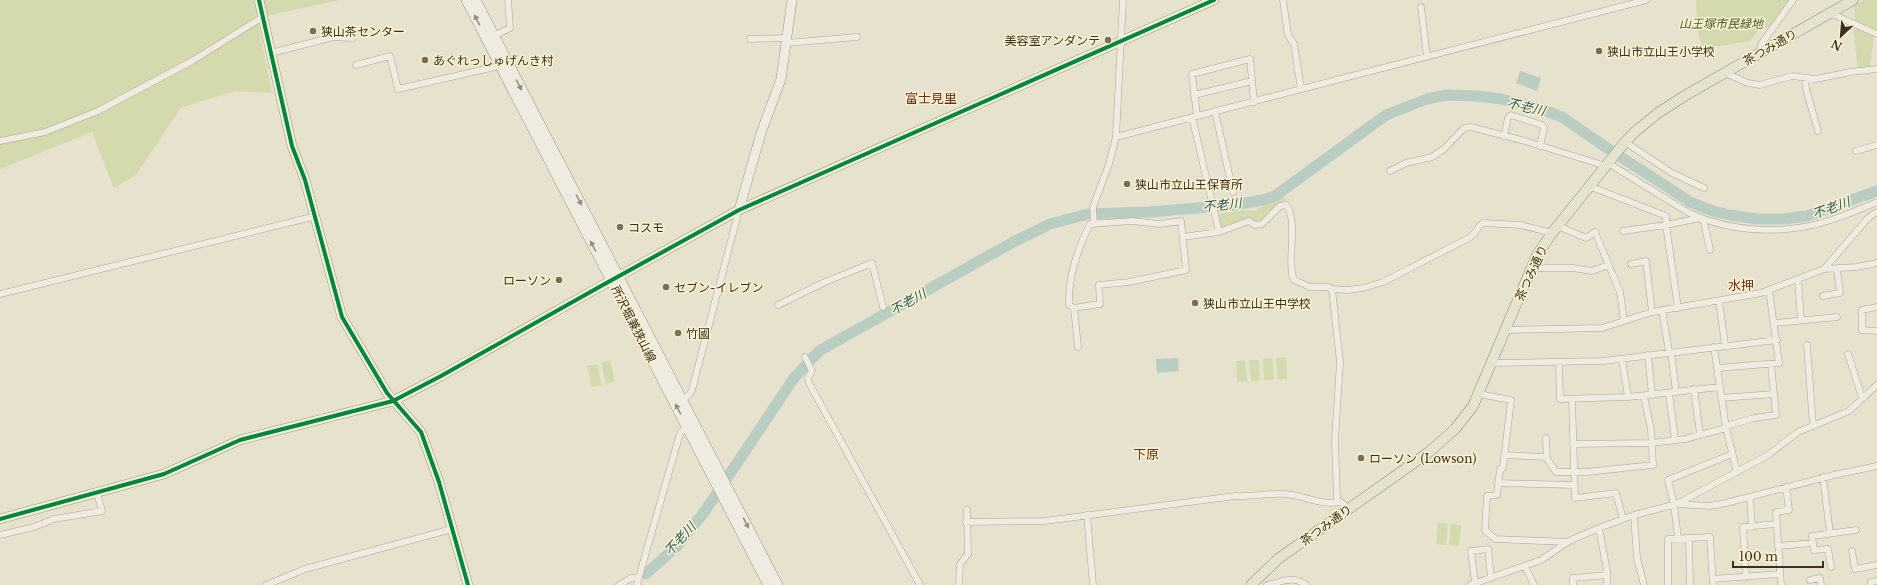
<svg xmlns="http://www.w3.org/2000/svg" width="1877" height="585" font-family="'Libre Baskerville','Noto Sans JP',serif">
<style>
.green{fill:#d4d9ae}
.water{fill:#b9cdc2}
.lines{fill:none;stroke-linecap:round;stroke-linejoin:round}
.river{stroke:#b9cdc2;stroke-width:11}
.street-casing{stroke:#aca696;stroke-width:7}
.secondary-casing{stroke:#9c9686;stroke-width:10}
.primary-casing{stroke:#928b7d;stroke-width:11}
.street{stroke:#efebe0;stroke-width:6}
.secondary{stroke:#efebe0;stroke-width:9}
.primary{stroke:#e6e2d0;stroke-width:10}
.cycleway-casing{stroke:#f9f1d3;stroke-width:6}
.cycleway{stroke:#00873e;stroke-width:4}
.oneway{fill:#968d7e}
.poi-dot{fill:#786e5b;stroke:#f9f1d3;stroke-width:1.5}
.labels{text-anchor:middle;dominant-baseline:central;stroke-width:3;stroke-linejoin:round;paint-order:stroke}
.park-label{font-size:12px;font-style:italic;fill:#485b22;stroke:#f9f1d3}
.poi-label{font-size:12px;fill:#3c2f1d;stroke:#f9f1d3;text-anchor:start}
.street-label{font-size:12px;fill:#3c2f1d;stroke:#f9f1d3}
.neighbourhood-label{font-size:13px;fill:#6d3118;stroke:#f9f1d3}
.water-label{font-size:13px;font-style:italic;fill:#2b5d5d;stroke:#f9f1d3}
</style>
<rect width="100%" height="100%" fill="#e7e2cd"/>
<!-- green -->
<path class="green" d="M 0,0 L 339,0 L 257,18 L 272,93 L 234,91 L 181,108 L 136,175 L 114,188 L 92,132 L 0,169 Z
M 1696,0 L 1791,0 L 1771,28 L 1761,27 L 1750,41 L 1702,49 L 1698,32 Z
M 1864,0 L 1877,0 L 1877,32 L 1855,24 L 1854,5 Z
M 1853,27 L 1874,36 L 1870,68 L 1858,69 Z
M 1283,196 L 1286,200 L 1277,206 L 1263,222 L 1221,228 L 1217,214 L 1243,210 L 1257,211 L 1257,209 Z
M 1286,357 L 1287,379 L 1278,379 L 1276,358 Z
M 1272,358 L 1274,380 L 1264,380 L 1263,359 Z
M 610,360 L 615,381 L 606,384 L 601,363 Z
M 1245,360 L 1247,381 L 1237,382 L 1236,361 Z
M 1249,360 L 1259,360 L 1260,381 L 1251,381 Z
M 597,364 L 602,385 L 592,387 L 587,366 Z
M 1438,522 L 1448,524 L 1446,545 L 1436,544 Z
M 1451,524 L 1461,525 L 1459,546 L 1449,545 Z"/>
<!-- water -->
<path class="water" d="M 1520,71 L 1541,78 L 1537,91 L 1516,83 Z
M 1178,358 L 1179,371 L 1157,373 L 1156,359 Z"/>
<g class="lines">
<!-- river -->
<path class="river" d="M 646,574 L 677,546 L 705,511 L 794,378 L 819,351 L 1015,241 L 1050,224 L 1088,214 L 1149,212 L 1234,205 L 1263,200 L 1275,196 L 1386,115 L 1427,99 L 1446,95 L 1478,96 L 1501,99 L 1538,108 L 1562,117 L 1607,148 L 1692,203 L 1713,211 L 1729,215 L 1757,219 L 1784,219 L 1807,216 L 1877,191"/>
<!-- street casing -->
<g class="street-casing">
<path id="street" d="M 1283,0 L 1288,35 L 1294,44 L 1301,89
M 1421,7 L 1427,57
M 1830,13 L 1877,34
M 494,36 L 510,28 L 508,0
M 750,39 L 787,38
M 786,43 L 857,37
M 271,53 L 333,37 L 352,38
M 1759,53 L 1762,43 L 1793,0
M 356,65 L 390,56 L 398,89 L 495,67
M 1725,73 L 1748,83 L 1760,85 L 1792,76 L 1816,79 L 1850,72 L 1877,69
M 1805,78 L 1806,89 L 1818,131
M 1194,95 L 1252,81
M 1215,111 L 1233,192
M 1197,116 L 1192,74 L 1250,59 L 1254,102
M 1192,117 L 1219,232
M 1504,136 L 1508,118 L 1511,115 L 1542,125 L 1544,128 L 1540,146
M 1116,137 L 1646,0
M 0,141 L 45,132 L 98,111 L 192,61 L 263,17
M 1625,142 L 1672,173 L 1704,188
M 1856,151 L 1877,145
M 1608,163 L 1689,213 C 1733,233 1786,235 1831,220 C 1847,215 1862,208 1877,202
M 1390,171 L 1406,163 L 1432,157 L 1444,149 L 1464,128 L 1471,127 L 1525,141 L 1606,166
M 1589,186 L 1666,216 L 1666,225 L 1700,218
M 1700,218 L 1704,222 L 1710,250
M 1132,221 L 1160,224 L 1181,221 L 1186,270 L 1129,282 L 1099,285 L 1100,304 L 1074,308 L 1069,305 C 1068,278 1078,247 1090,224 Z
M 1094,223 L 1093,207 L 1109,164 L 1116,137 L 1123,0
M 1558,226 L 1586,238 L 1595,232 L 1620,292 L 1624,321
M 1623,231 L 1666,225 L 1678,308
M 1183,237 L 1219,232 L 1249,221 L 1255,225 L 1262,224 L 1280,206 L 1286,205 C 1299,220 1286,263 1294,280 L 1310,287 L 1328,287 L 1332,289 L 1348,290 L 1363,288 L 1383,282 L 1469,238 C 1477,233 1478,225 1483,223 L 1521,225 L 1552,233
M 1631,264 L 1646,261 L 1652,312
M 1531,268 L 1573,268 L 1592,271 L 1608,265
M 1824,269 L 1869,217 L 1877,212
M 1798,279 L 1801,320
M 1332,289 L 1340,362 L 1335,439 L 1337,499 L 1349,509
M 0,294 L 316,216
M 1823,296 L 1840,293 L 1837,269
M 1719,301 L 1725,345
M 778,305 L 825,282 L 872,263 L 883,307
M 1877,307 L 1862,310 L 1862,330 L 1877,331
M 1074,308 L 1078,347
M 1662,310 L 1669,352
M 1775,323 L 1837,317
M 1506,330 L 1602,328 L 1652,312 L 1761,293 L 1824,269 L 1857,267 L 1877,263
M 1807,345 L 1813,426
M 1714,347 L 1726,428 L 1737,472
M 1671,352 L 1676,392
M 1848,354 L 1862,398
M 1648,355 L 1652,395
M 805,357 L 812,371 L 808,378 L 809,383 L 920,585
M 1622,359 L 1628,397
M 1559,362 L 1560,399 L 1628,397 L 1720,387
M 1492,363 L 1603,361 L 1777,340
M 1717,368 L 1779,363 L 1769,290
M 1694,389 L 1700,434
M 1669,393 L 1675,440
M 1479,394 L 1511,400 L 1503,468 L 1500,469 L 1497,495 L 1487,496 L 1485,530 L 1495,539 L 1568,542
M 1721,398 L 1774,394
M 1572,399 L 1575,498 L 1616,493 L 1623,519
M 682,400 L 689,395 L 692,390 L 739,210
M 1726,426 L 1754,418 L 1776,415 L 1771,364
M 1546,438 L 1547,459 L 1556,472 L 1586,472 L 1653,465 L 1651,430 L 1644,396
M 1573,444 L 1652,443 L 1685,439 L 1726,428
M 1504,455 L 1546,457
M 1823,477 L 1830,533
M 1498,483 L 1574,485
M 1750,498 L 1752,527
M 1677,504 L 1710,506 L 1726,503 L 1834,475 L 1877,466
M 1087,515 L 1093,585
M 1634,515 L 1637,558 L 1644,585
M 966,522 L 1045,521 L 1235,496 C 1252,497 1268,493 1285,494 C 1303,495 1321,506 1339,502
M 1599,528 L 1607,571 L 1607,585
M 0,535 L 34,527 L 54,519 L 102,511 L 97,493
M 1678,538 L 1674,505 L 1668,480 L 1732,454
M 1689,538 L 1690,585
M 1778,546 L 1813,543
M 1852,551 L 1855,569 L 1877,565
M 1525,566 L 1534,585
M 1831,567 L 1828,549 L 1814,550 L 1812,536 L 1856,530
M 1746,577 L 1743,527 L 1776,524
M 1713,579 L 1780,574
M 1810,580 L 1820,578 L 1821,585
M 1475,583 L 1471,551 L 1488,549 L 1491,578
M 266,585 L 305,569 L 452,529
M 619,585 L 631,578 L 639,577 L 679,437 L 681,432 L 688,427
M 637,585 L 639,577
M 959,585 L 960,564 L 968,554 L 967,510
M 1267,585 C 1281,582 1294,575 1306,585
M 1470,585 L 1541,560 L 1569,541 L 1599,528 L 1634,515 L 1677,504 L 1768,455 L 1798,432 L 1849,411 L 1877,385
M 1573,585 L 1573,578 L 1607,575
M 1668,585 L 1668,539 L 1710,537 L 1713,585
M 1781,585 L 1776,512 L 1789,510 L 1786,487
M 1871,585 L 1871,582 L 1877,581"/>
</g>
<!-- secondary casing -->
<g class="secondary-casing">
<path id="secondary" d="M 259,0 L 292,146 L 305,180 L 342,317 L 387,393 L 421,432 L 439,482 L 468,585
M 466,0 L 768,585
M 476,0 L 778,585
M 739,210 L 761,133 L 781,79 L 792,0
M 0,519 L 164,474 L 240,440 L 393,401 L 441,376 L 601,286 L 739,210 L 1214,0"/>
</g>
<!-- primary casing -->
<g class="primary-casing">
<path id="primary" d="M 1251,585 L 1278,559 L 1429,452 L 1455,429 L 1473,406 L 1537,255 L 1552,233 L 1625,142 L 1636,131 L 1658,113 L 1686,95 L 1853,0"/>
</g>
<!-- street -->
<use href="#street" class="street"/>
<!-- secondary -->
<use href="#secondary" class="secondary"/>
<!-- primary -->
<use href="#primary" class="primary"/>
<!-- cycleway casing -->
<g class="cycleway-casing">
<path id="cycleway" d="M 259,0 L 292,146 L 305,180 L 342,317 L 387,393 L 421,432 L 439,482 L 468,585
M 0,519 L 164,474 L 240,440 L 393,401 L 441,376 L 601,286 L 739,210 L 1214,0"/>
</g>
<!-- cycleway -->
<use href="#cycleway" class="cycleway"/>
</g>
<!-- one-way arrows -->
<defs><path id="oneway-solid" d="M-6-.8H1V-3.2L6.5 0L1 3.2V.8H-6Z"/></defs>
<g class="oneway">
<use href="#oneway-solid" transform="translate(477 20) rotate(-118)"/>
<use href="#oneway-solid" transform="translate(519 85) rotate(63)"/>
<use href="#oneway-solid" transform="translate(579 200) rotate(62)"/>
<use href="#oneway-solid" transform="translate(593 246) rotate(-117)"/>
<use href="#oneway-solid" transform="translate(678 409) rotate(-118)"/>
<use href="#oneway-solid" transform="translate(746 523) rotate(63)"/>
</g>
<!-- markers -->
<g class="poi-dot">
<circle cx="313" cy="31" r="4"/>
<circle cx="1108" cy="40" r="4"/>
<circle cx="1599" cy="51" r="4"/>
<circle cx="425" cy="60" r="4"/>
<circle cx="1127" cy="184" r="4"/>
<circle cx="620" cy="227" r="4"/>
<circle cx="559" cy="280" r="4"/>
<circle cx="666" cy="287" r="4"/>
<circle cx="1195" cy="303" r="4"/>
<circle cx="678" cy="333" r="4"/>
<circle cx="1361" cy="458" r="4"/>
</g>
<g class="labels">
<!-- park labels -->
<g class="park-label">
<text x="1721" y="23">山王塚市民緑地</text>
</g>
<!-- poi labels -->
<g class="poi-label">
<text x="321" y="31">狭山茶センター</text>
<text x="1100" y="40" text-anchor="end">美容室アンダンテ</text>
<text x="1607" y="51">狭山市立山王小学校</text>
<text x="433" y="60">あぐれっしゅげんき村</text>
<text x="1135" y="184">狭山市立山王保育所</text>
<text x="628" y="227">コスモ</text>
<text x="551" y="280" text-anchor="end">ローソン</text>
<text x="674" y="287">セブン-イレブン</text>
<text x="1203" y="303">狭山市立山王中学校</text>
<text x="686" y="333">竹國</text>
<text x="1369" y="458">ローソン (Lowson)</text>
</g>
<!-- street labels -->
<g class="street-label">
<text transform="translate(1770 47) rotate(-30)">茶つみ通り</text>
<text transform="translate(1531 273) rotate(-65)">茶つみ通り</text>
<text transform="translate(634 324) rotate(63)">所沢堀兼狭山線</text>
<text transform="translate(1326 525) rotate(-36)">茶つみ通り</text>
</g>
<!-- neighbourhood labels -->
<g class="neighbourhood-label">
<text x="931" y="98">富士見里</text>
<text x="1741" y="285">水押</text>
<text x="1146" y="454">下原</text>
</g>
<!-- water labels -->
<g class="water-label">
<text transform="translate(1526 107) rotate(13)">不老川</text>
<text transform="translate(1222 205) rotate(-6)">不老川</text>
<text transform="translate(1831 208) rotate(-20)">不老川</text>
<text transform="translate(908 302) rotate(-29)">不老川</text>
<text transform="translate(680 539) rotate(-48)">不老川</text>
</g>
</g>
<!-- north arrow -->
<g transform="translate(1841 36) rotate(206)" stroke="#f9f1d3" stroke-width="3" paint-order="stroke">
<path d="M0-3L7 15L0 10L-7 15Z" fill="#3c2f1d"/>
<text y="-6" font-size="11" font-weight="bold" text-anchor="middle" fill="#3c2f1d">N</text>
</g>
<!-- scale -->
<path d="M1733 561v6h90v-6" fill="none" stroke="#3c2f1d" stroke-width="2"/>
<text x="1739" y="561" font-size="12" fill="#3c2f1d" stroke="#f9f1d3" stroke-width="3" paint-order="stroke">100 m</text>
</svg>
